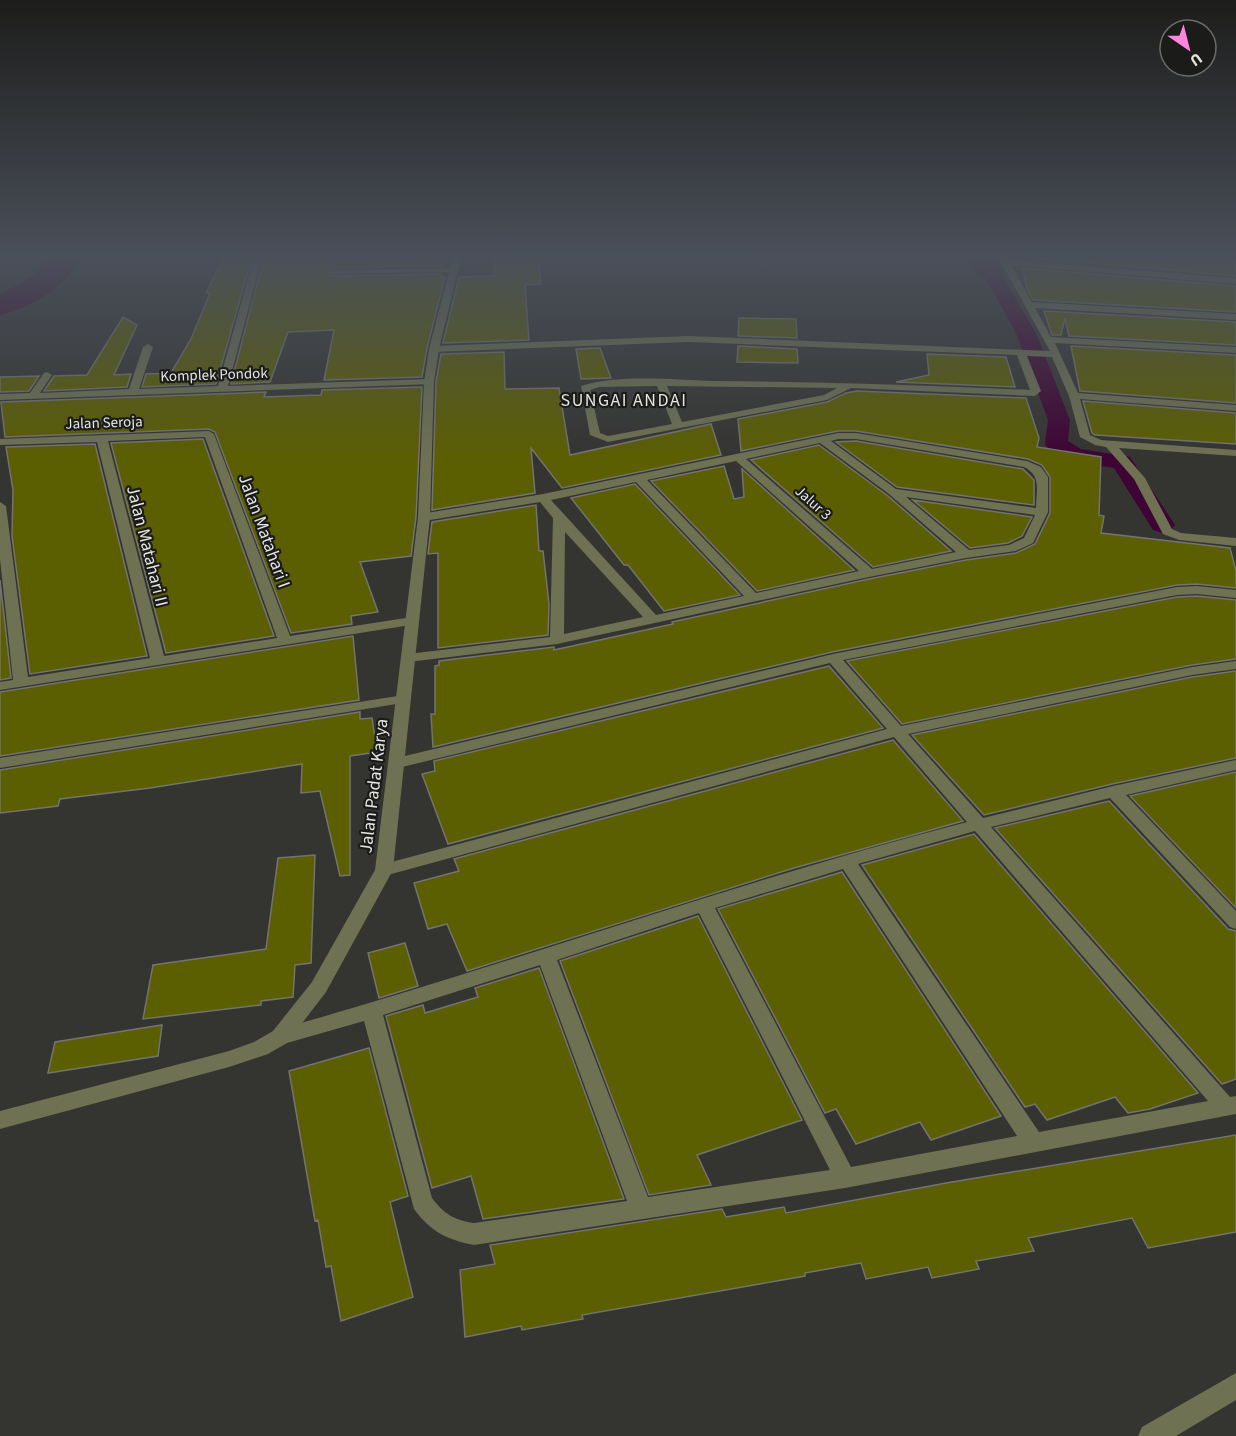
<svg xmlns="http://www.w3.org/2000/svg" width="1236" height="1436" font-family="'Source Sans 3',sans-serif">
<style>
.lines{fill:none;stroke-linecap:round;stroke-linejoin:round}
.canal{fill:#3e0433;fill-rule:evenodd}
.river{fill:#3e0433;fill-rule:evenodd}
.building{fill:#5b5e01;stroke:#737470;stroke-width:1.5}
.minor{fill:#6e7152;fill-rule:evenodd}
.tertiary{fill:#6e7152;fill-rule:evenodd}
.labels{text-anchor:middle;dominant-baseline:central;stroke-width:4.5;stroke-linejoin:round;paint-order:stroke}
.far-street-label{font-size:15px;fill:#e4e5e2;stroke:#1b1c1a}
.far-quarter-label{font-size:18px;letter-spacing:1.5px;fill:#e4e5e2;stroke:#1b1c1a}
.street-label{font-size:18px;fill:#e4e5e2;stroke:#1b1c1a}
</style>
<rect width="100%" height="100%" fill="#343431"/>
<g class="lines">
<!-- canal -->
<path class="canal" d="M 990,265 L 996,266 L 999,270 L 1036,333 L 1070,420 L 1068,441 L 1081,449 L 1130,457 L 1175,525 L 1171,530 L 1162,533 L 1153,530 L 1114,468 C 1091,464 1059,465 1045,444 L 1048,420 L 1016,333 L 981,270 L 984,266 Z"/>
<!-- river -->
<path class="river" d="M 52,257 L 82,257 C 64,288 35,306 0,315 L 0,294 L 36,274 Z
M 966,257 L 996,257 L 1005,270 L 1001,276 L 990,279 L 979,276 Z"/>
</g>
<!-- building -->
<path class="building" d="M 224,257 L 252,257 L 216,384 L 142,387 L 146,374 L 171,373 L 191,339 L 210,293 L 206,293 Z
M 264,257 L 428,257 L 427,261 L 444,261 L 443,266 L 332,268 L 326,271 L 332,276 L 441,274 L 441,277 L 445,277 L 427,348 L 422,377 L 324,380 L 334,330 L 288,332 L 270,382 L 231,384 Z
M 494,257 L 538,257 L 541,284 L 525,285 L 529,340 L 443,343 L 459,277 L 494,276 Z
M 1020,257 L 1213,257 L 1214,259 L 1236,260 L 1236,276 Z
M 1022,268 L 1236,286 L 1236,312 L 1033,300 L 1027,289 Z
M 1044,311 L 1236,322 L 1236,345 L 1069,336 L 1065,318 L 1061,335 L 1052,335 Z
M 123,317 L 137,325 L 114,375 L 131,374 L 127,387 L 44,391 L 54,376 L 87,375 Z
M 739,318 L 796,319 L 797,338 L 738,336 Z
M 738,346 L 797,349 L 798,363 L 737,362 Z
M 1071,346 L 1236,355 L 1236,403 L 1080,391 Z
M 600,348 L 611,378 L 581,379 L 576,349 Z
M 504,352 L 505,389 L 559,388 L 570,455 L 711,424 L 721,455 L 562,488 L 531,448 L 535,493 L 432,510 L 436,382 L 441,354 Z
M 927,354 L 1006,357 L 1015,387 L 896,382 L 929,375 Z
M 39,376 L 29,391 L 0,392 L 0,377 Z
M 422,387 L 416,517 L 411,556 L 360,562 L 378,612 L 351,616 L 352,624 L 291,633 L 215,432 L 209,429 L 5,437 L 1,402 L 266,392 L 264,397 L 321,395 L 322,390 Z
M 857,391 L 1026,398 L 1039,438 L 1037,447 L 1101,457 L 1099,515 L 1104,516 L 1101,533 L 1230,548 L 1236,571 L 1236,588 L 1197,584 L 1177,585 L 832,652 L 433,747 L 431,714 L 435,714 L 435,666 L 439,665 L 439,661 L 554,647 L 554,650 L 673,624 L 672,622 L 869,579 L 966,560 L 1016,553 L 1035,544 L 1050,513 L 1050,477 L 1042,465 L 1028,459 L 856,431 L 838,431 L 741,451 L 738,419 L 827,402 L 846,393 Z
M 1083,401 L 1236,413 L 1236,444 L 1095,435 L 1092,433 Z
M 203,439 L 274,636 L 166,653 L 111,443 Z
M 856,441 L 1023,469 L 1034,480 L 1034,505 L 897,487 L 836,442 Z
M 95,444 L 147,656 L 30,674 L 12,536 L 13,490 L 6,447 Z
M 819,445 L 888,496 L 951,551 L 873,567 L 751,460 Z
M 724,466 L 734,499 L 744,497 L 742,469 L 854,570 L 757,591 L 651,481 Z
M 635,484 L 740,595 L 664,611 L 628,565 L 624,565 L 571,498 Z
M 913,500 L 1032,517 L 1022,536 L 1008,543 L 970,548 Z
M 536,505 L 539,551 L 543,551 L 549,604 L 548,635 L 438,648 L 438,553 L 428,554 L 432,522 Z
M 0,580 L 11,678 L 0,680 Z
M 1197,596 L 1236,600 L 1236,659 L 1192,665 L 902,724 L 847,661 L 1177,597 Z
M 353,636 L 359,700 L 0,756 L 0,692 Z
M 829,666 L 883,728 L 448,844 L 422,774 L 435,771 L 434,761 Z
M 1236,671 L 1236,758 L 1112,784 L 984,815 L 912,735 L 1192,677 Z
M 360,712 L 360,719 L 372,718 L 377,752 L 350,756 L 350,875 L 340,876 L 320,791 L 301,793 L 302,764 L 150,788 L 60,799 L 58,806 L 0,813 L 0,770 Z
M 893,740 L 963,821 L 794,868 L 467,971 L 447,924 L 428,929 L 414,883 L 459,871 L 454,859 Z
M 1236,772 L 1236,908 L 1130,796 Z
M 1109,801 L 1228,929 L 1236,931 L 1236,1079 L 1222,1084 L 995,828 Z
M 974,834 L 1198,1093 L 1150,1109 L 1128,1113 L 1115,1097 L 1047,1120 L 1035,1104 L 1025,1107 L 862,865 Z
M 315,855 L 311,963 L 295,965 L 293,997 L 261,1001 L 261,1005 L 143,1019 L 153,965 L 266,949 L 278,858 Z
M 842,872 L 1001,1116 L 931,1140 L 920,1122 L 856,1144 L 836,1109 L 825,1113 L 718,909 Z
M 698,916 L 802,1120 L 697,1155 L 711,1185 L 649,1195 L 560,961 Z
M 405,943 L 418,986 L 379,998 L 368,953 Z
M 539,968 L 624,1199 L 483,1219 L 471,1176 L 432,1188 L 386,1016 L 423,1005 L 425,1013 L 478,997 L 475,988 Z
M 162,1025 L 158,1056 L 48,1073 L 55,1042 Z
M 369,1048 L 408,1196 L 390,1202 L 413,1297 L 341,1321 L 331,1266 L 326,1267 L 318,1220 L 315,1221 L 289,1071 Z
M 1236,1135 L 1236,1232 L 1148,1248 L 1132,1218 L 1028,1238 L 1034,1251 L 976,1261 L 979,1269 L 932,1278 L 928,1267 L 866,1279 L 861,1263 L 805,1273 L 805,1276 L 582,1315 L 583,1319 L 522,1330 L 521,1326 L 465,1337 L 460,1270 L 495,1264 L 490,1245 L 722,1209 L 726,1217 L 784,1207 L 786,1213 L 946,1183 Z"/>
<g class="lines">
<!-- minor -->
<path class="minor" d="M 254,257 L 262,257 L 228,386 L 429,379 L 434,382 L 433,384 L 0,400 L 0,394 L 30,393 L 44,373 L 47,372 L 52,375 L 40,393 L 129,389 L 143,347 L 148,344 L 153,347 L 139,389 L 218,386 Z
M 998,257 L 1006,257 L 1008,260 L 1236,278 L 1236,284 L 1011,265 L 1032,302 L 1236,314 L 1236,320 L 1035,308 L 1051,337 L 1236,347 L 1236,353 L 1055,343 L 1078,393 L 1236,405 L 1236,411 L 1080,399 L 1090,435 L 1101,440 L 1236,450 L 1236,456 L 1119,448 L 1145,478 L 1172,529 L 1181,533 L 1236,538 L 1236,546 L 1179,540 L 1163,534 L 1134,479 L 1106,447 L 1095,445 L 1080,437 L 1069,396 L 1052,357 L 1027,356 L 1041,391 L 1035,396 L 851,388 L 827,400 L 608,442 L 590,435 L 581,386 C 620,374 673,380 714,381 C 820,382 925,385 1030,390 L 1017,355 L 689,342 L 434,352 L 429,349 L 434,346 L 689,336 L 1050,351 ZM 657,386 L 672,424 L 608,436 L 600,433 L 590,390 L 599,387 ZM 667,386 L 837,388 L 824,395 L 682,422 Z
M 455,268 L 456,270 L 452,272 L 332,274 L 328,272 L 332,270 Z
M 209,431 L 214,434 L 290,636 L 412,617 L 419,621 L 417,624 L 0,690 L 0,682 L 13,680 L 0,559 L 0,502 L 6,506 L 28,677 L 150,658 L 97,442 L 0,445 L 0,439 ZM 205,437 L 277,638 L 164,656 L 108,441 Z
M 838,433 L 856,433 L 1027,461 L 1041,467 L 1048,477 L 1048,512 L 1033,543 L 1016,551 L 966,558 L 869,577 L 557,644 L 408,662 L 401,658 L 408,654 L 550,637 L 553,518 L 540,502 L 424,521 L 420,520 L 420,514 L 543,494 ZM 838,439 L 856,439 L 1024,467 C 1042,476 1036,490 1036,508 L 896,489 L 831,441 ZM 820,443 L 889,494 L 956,552 L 872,569 L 746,459 ZM 736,461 L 859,571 L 756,593 L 647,480 ZM 636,482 L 744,596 L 656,615 L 551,500 ZM 906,497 L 1035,515 L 1024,538 L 1009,545 L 969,550 ZM 565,532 L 643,617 L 564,634 Z
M 1197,586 L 1236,590 L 1236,598 L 1197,594 L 1177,595 L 843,660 L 901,726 L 1192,667 L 1236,661 L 1236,669 L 1192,675 L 908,734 L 983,818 L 1113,786 L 1236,760 L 1236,770 L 1126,795 L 1236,911 L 1236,929 L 1230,927 L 1110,798 L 991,827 L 1230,1097 L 1236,1096 L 1236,1114 L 845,1188 L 474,1245 C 447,1240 430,1231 414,1209 L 364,1021 L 280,1045 L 273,1043 L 270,1037 L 273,1031 L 280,1029 C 511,964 735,882 967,822 L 894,737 L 384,876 L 378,874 L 375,870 L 378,866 L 384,864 L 887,729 L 830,663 L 398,768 L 390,763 L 392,759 L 833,654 L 1177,587 ZM 975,831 L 1208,1101 L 1039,1132 L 858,864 ZM 843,869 L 1017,1136 L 851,1167 L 715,908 ZM 699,913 L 830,1170 L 648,1197 L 557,960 ZM 540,965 L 627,1201 L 474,1223 C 454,1220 444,1214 432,1198 L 383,1015 Z
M 404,695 L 411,699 L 409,702 L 0,768 L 0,758 Z
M 1236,1373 L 1236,1400 L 1176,1436 L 1138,1436 L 1142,1427 Z"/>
<!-- tertiary -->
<path class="tertiary" d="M 0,257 L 9,257 L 0,264 Z
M 453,257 L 461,257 L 439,349 L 434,382 L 430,517 L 393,870 L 326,992 L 287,1043 L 268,1054 L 229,1067 L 0,1129 L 0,1111 L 229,1051 L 254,1042 L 273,1031 L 312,982 L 375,870 L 418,517 L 424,382 L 429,349 Z"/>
</g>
<!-- sky -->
<linearGradient id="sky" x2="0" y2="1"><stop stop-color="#1d1d1b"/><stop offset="0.56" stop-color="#4a505a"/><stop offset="1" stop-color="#4a505a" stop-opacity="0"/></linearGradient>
<rect width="1236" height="458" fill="url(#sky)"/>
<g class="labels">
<!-- far-street labels -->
<g class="far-street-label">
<text transform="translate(214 375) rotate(-2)">Komplek Pondok</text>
<text transform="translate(104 423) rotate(-2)">Jalan Seroja</text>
<text transform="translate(813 503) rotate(42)">Jalur 3</text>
</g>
<!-- far-quarter labels -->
<g class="far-quarter-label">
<text x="624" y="400">SUNGAI ANDAI</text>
</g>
<!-- street labels -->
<g class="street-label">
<text transform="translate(264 531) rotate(70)">Jalan Matahari I</text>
<text transform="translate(147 546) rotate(76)">Jalan Matahari II</text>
<text transform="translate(374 786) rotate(-83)">Jalan Padat Karya</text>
</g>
</g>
<!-- north arrow -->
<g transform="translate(1188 48) rotate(145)"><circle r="28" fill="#1b1c1a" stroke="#6b6c6a" stroke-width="1.5"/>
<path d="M0-4.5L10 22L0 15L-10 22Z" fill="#fe85df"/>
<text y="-9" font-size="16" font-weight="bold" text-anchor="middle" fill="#e4e5e2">U</text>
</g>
</svg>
